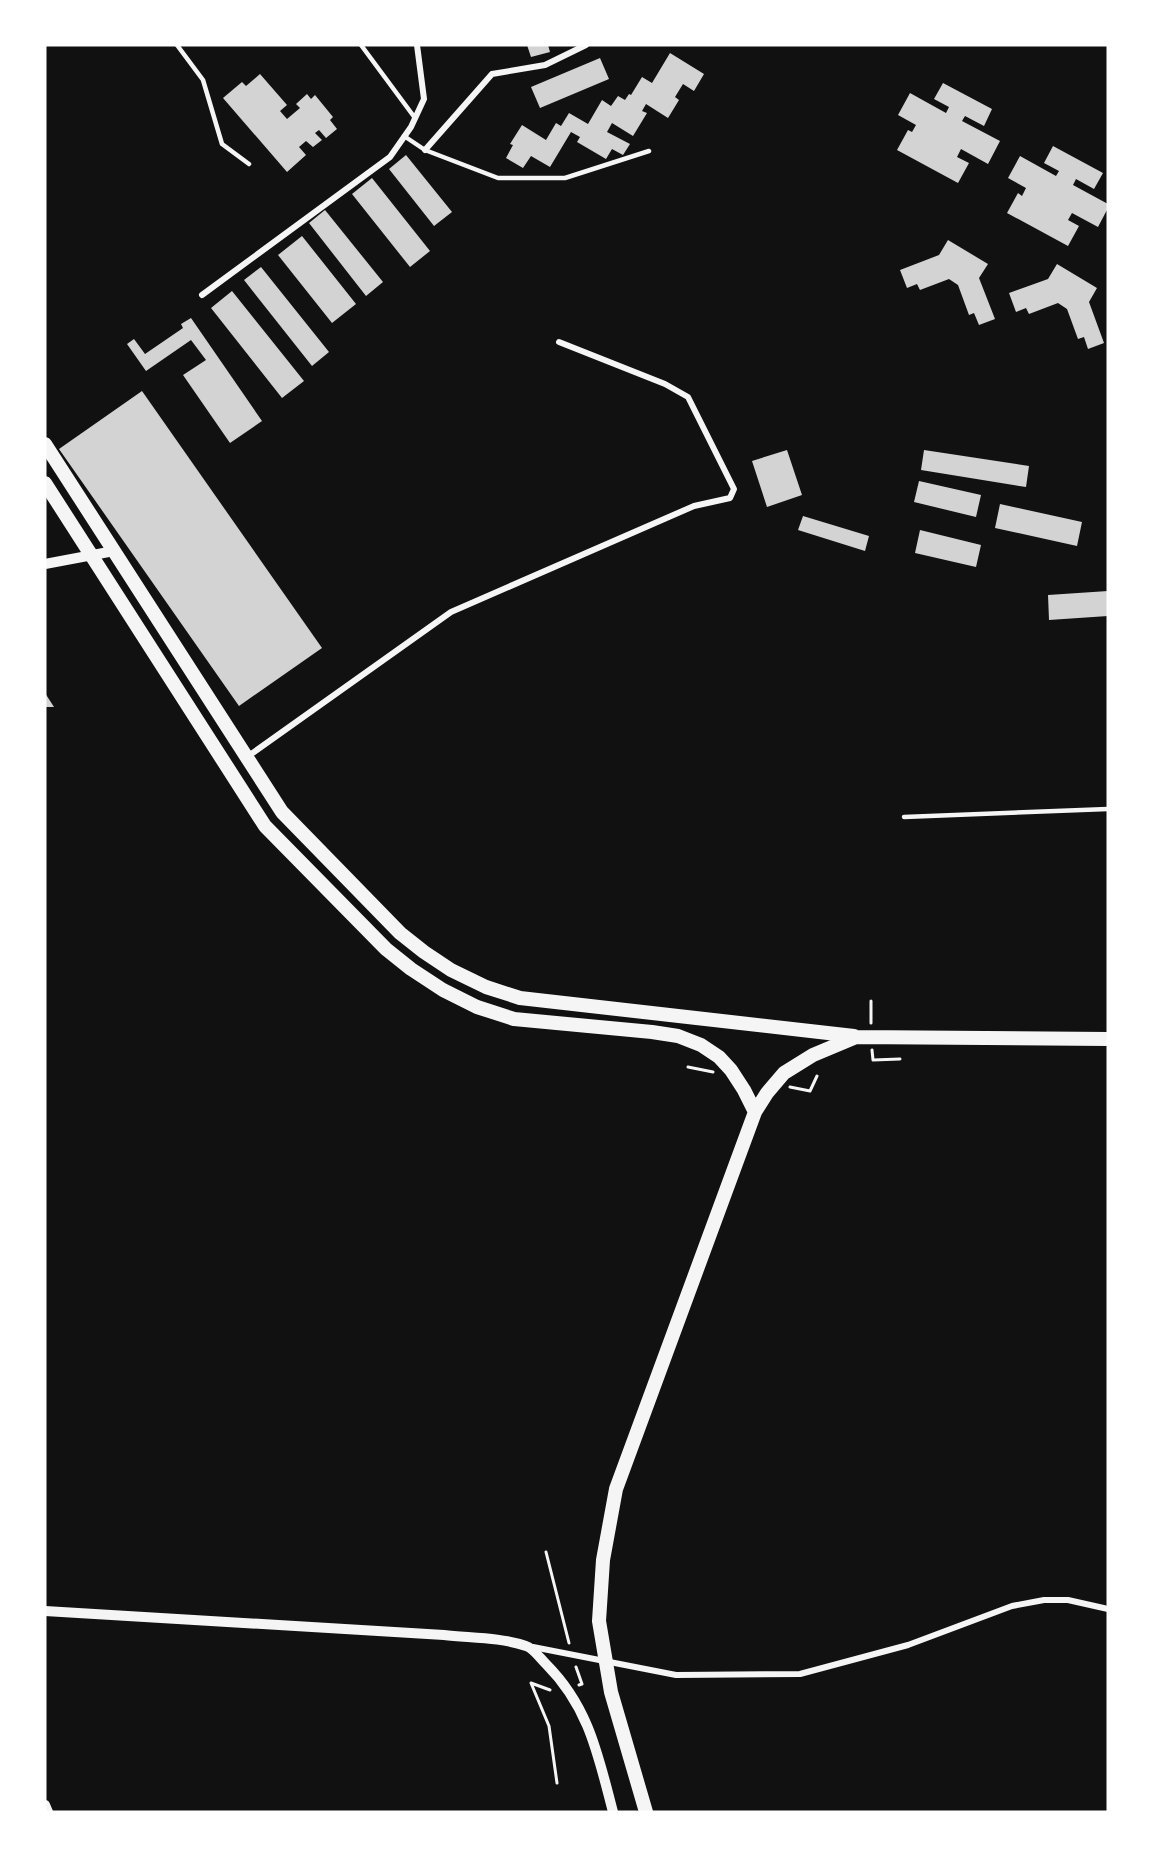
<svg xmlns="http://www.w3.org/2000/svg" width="1153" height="1857" font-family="Barlow,sans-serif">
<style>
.building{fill:#d3d3d3}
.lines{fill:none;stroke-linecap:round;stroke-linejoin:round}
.path{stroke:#f5f5f5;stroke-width:3}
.service{stroke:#f5f5f5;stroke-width:4.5}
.minor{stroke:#f5f5f5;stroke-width:6}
.tertiary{stroke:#f5f5f5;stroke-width:10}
.primary{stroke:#f5f5f5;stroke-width:14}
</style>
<rect width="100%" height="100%" fill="#111"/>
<!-- building -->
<path class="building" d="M 527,45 L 548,45 L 550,52 L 531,57 Z
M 670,53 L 704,74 L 694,91 L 683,84 L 675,97 L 679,100 L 668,118 L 646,104 L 642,111 L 647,113 L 633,136 L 612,123 L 607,132 L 630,144 L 623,155 L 612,149 L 606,159 L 577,142 L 580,137 L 571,132 L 550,167 L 531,156 L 523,168 L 506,158 L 513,145 L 510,144 L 522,125 L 546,140 L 556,123 L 561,126 L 569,113 L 588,124 L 602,100 L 611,106 L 618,96 L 625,100 L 629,94 L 631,95 L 642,77 L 652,83 Z
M 600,58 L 609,79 L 540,108 L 531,87 Z
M 260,74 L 287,105 L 280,111 L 287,119 L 300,108 L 296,104 L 307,94 L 311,99 L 315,95 L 333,117 L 330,120 L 337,129 L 326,138 L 319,130 L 315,133 L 322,140 L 313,147 L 306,141 L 299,147 L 306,155 L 287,172 L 223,98 L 242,82 L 246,86 Z
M 943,83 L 992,109 L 984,126 L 965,116 L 962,121 L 1000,141 L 988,164 L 961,149 L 957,157 L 969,163 L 958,183 L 897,150 L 908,130 L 912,132 L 916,125 L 898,115 L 910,93 L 946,113 L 949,107 L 934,99 Z
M 1053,146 L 1103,173 L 1094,189 L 1076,179 L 1073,185 L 1108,204 L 1108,208 L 1098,227 L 1072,213 L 1068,220 L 1079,226 L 1068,246 L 1007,213 L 1018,193 L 1022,196 L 1026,188 L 1008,178 L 1020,156 L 1056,176 L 1059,171 L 1044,163 Z
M 406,155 L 452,212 L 434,226 L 389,169 Z
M 372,178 L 430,251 L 410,267 L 352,194 Z
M 325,210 L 383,282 L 366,296 L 309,223 Z
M 302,236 L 356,304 L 332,323 L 278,255 Z
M 948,240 L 988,264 L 979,278 L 995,319 L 979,325 L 974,313 L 969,315 L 958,285 L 949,279 L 920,290 L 917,284 L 907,288 L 900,270 L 939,255 Z
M 1057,264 L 1097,288 L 1089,302 L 1104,343 L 1088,349 L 1084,337 L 1078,339 L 1067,309 L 1058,303 L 1029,314 L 1026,308 L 1016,312 L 1009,293 L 1048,279 Z
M 261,267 L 329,352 L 312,366 L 244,280 Z
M 232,291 L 304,381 L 282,398 L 211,308 Z
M 191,318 L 262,421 L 230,443 L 183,375 L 206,360 L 191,340 L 146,371 L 127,344 L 134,339 L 145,354 L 183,328 L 181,324 Z
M 142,391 L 322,648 L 239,706 L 59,449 Z
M 787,450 L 802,495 L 767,507 L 752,461 Z
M 924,450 L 1029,466 L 1026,487 L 921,470 Z
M 919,481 L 981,495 L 976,517 L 914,502 Z
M 1000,504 L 1082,522 L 1077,546 L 995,528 Z
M 803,516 L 869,536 L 865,551 L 798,530 Z
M 920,530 L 981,545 L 976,567 L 915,553 Z
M 1108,591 L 1108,616 L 1049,620 L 1048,595 Z
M 45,693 L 54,707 L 45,707 Z"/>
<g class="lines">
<!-- path -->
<path class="path" d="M 871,1001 L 871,1023
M 872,1050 L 873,1060 L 900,1059
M 688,1067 L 713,1072
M 790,1087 L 810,1091 L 817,1076
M 546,1552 L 569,1643
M 576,1667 L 582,1684 L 579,1685
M 550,1690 L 531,1683 L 549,1726 L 557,1783"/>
<!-- service -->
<path class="service" d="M 177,45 L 203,80 L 222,144 L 249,164
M 361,45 L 415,118
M 404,136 L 425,150 L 498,178 L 565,178 L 649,151
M 904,817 L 1108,809"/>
<!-- minor -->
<path class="minor" d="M 425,150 L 492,74 L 545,65 L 586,45
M 202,295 L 390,157 L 411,127 L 424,99 L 417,45
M 247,757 L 451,612 L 694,506 L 730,498 L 734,489 L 688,397 L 665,384 L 559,342
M 533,1647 L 676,1675 L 800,1674 L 908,1645 L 1012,1606 L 1044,1600 L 1068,1600 L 1108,1609"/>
<!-- tertiary -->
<path class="tertiary" d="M 45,564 L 114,551
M 45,1611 L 444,1635 C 470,1638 500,1637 526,1646 C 533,1648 540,1658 546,1664 C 589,1707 598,1755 613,1812
M 45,1805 L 48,1812"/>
<!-- primary -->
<path class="primary" d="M 45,444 L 282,812 L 400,933 L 424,952 L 451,970 L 486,987 L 520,998 L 854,1036
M 45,483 L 265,826 L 386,949 L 411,969 L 443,990 L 477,1007 L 514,1019 L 652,1032 L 678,1036 L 701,1045 L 719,1057 L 731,1070 L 744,1090 L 755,1112
M 646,1812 L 611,1692 L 599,1621 L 603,1560 L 616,1489 L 755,1112 L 767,1093 L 784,1073 L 813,1055 L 856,1037 L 1108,1039"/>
</g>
<!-- border -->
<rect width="1153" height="1857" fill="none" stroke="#ffffff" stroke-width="93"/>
</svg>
